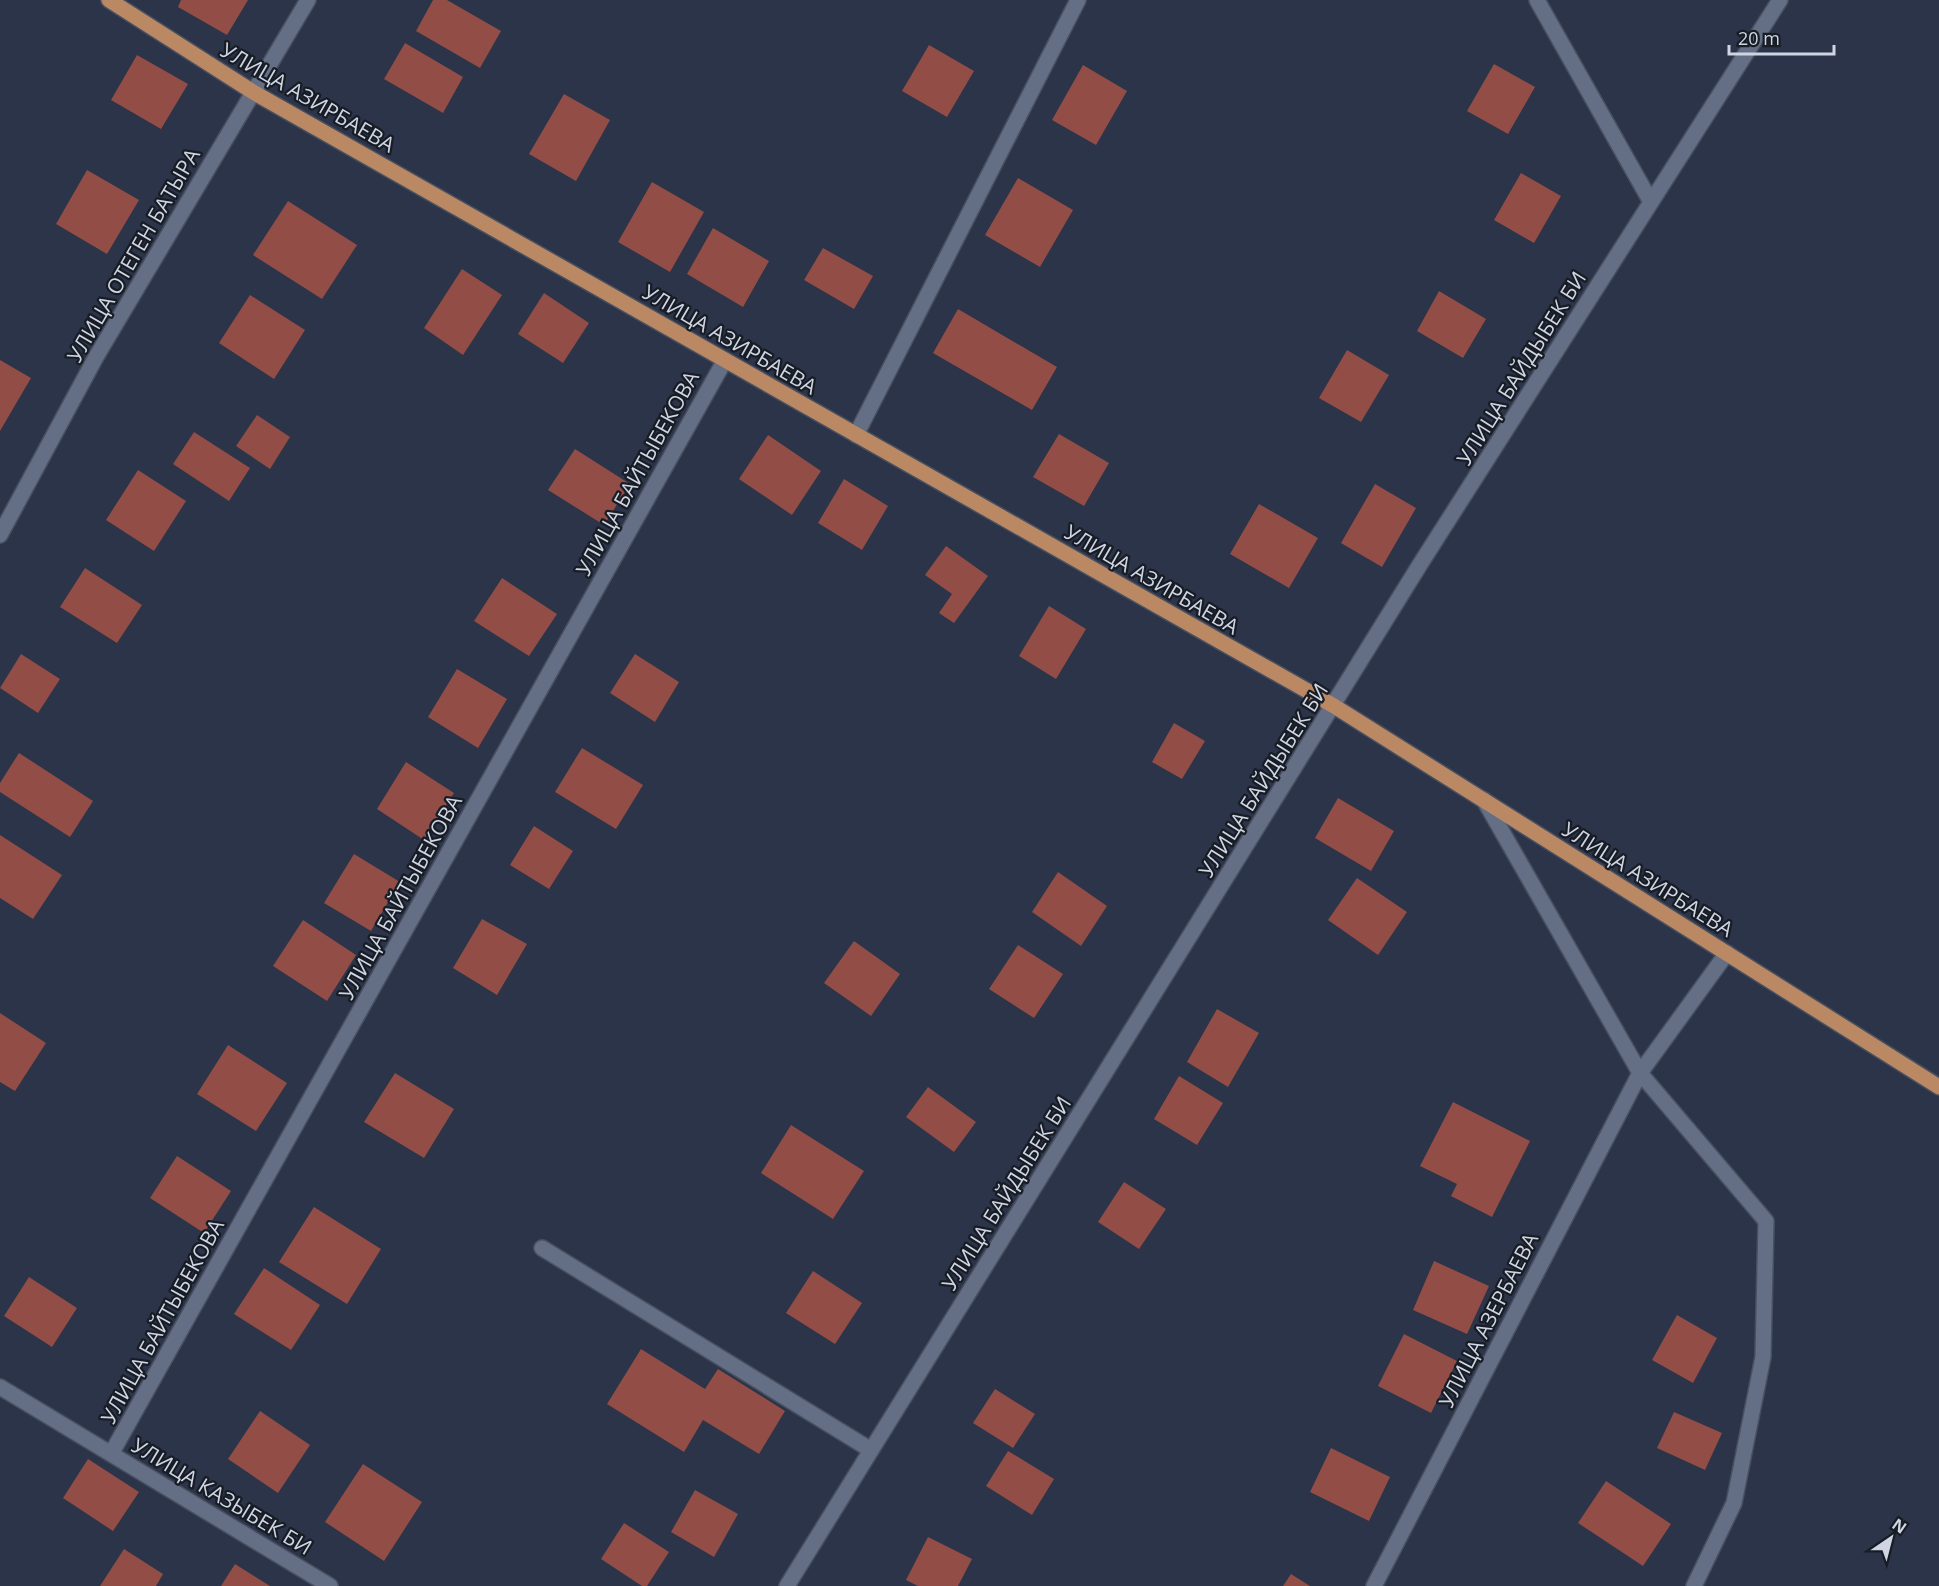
<svg xmlns="http://www.w3.org/2000/svg" width="1939" height="1586" font-family="'Open Sans',sans-serif">
<style>
.building{fill:#924d46}
.lines{fill:none;stroke-linecap:round;stroke-linejoin:round}
.minor-casing{stroke:#484f60;stroke-width:18}
.major-casing{stroke:#484f60;stroke-width:18}
.minor{stroke:#646f85;stroke-width:15}
.major{stroke:#ba8863;stroke-width:15}
.labels{text-anchor:middle;dominant-baseline:central;stroke-width:4.5;stroke-linejoin:round;paint-order:stroke}
.street-label{font-size:21px;fill:#cfd5e2;stroke:#171c25}
</style>
<rect width="100%" height="100%" fill="#2b3448"/>
<!-- building -->
<path class="building" d="M 181,0 L 248,0 L 227,35 L 178,7 Z
M 433,0 L 447,0 L 501,31 L 480,68 L 416,31 Z
M 405,43 L 463,77 L 443,113 L 384,79 Z
M 929,45 L 974,71 L 947,117 L 902,91 Z
M 137,55 L 188,84 L 161,129 L 111,100 Z
M 1494,64 L 1535,87 L 1508,134 L 1467,111 Z
M 1083,65 L 1127,91 L 1096,145 L 1052,120 Z
M 564,94 L 610,120 L 576,181 L 529,154 Z
M 87,170 L 139,200 L 107,254 L 56,224 Z
M 1521,173 L 1561,196 L 1534,243 L 1494,220 Z
M 1018,178 L 1073,210 L 1040,267 L 985,235 Z
M 652,182 L 704,212 L 670,272 L 618,242 Z
M 288,201 L 357,245 L 322,299 L 253,255 Z
M 713,228 L 769,261 L 743,307 L 687,274 Z
M 823,248 L 873,276 L 854,309 L 804,280 Z
M 462,269 L 502,295 L 463,355 L 424,328 Z
M 1439,291 L 1486,319 L 1463,358 L 1417,331 Z
M 544,293 L 589,323 L 563,363 L 518,334 Z
M 250,295 L 305,330 L 274,379 L 219,343 Z
M 958,309 L 1057,367 L 1032,410 L 933,353 Z
M 1347,350 L 1389,375 L 1361,422 L 1319,398 Z
M 0,360 L 31,378 L 0,431 Z
M 257,415 L 290,437 L 270,469 L 236,446 Z
M 194,432 L 250,468 L 229,501 L 173,464 Z
M 1059,434 L 1109,463 L 1084,506 L 1033,477 Z
M 768,435 L 821,471 L 792,515 L 739,479 Z
M 575,449 L 630,484 L 604,525 L 548,490 Z
M 138,470 L 186,501 L 154,551 L 106,520 Z
M 844,479 L 888,506 L 862,550 L 818,523 Z
M 1375,484 L 1416,508 L 1382,567 L 1341,543 Z
M 1259,504 L 1318,538 L 1289,588 L 1230,554 Z
M 946,546 L 988,576 L 954,623 L 939,613 L 952,594 L 925,575 Z
M 85,568 L 142,605 L 117,643 L 60,607 Z
M 502,578 L 557,614 L 529,656 L 474,621 Z
M 1049,606 L 1086,629 L 1056,679 L 1019,656 Z
M 21,654 L 60,679 L 38,713 L 0,688 Z
M 635,654 L 679,682 L 655,722 L 610,693 Z
M 457,669 L 507,699 L 478,748 L 428,717 Z
M 1174,723 L 1205,741 L 1182,779 L 1152,762 Z
M 582,748 L 643,785 L 616,829 L 555,792 Z
M 19,753 L 93,801 L 70,837 L 0,792 L 0,783 Z
M 406,762 L 454,793 L 424,840 L 377,809 Z
M 1338,798 L 1394,831 L 1371,871 L 1315,838 Z
M 534,826 L 573,851 L 549,889 L 510,865 Z
M 0,835 L 62,875 L 33,919 L 0,898 Z
M 354,854 L 400,882 L 371,931 L 324,903 Z
M 1058,872 L 1107,906 L 1081,946 L 1032,912 Z
M 1357,878 L 1407,912 L 1378,955 L 1328,920 Z
M 482,919 L 527,944 L 497,995 L 453,968 Z
M 303,920 L 356,955 L 327,1001 L 273,966 Z
M 854,941 L 900,974 L 871,1016 L 824,983 Z
M 1018,945 L 1063,974 L 1034,1018 L 989,989 Z
M 1217,1009 L 1259,1033 L 1228,1087 L 1187,1062 Z
M 0,1013 L 46,1043 L 15,1091 L 0,1082 Z
M 228,1045 L 287,1083 L 256,1131 L 197,1094 Z
M 395,1073 L 454,1109 L 424,1158 L 364,1122 Z
M 1179,1076 L 1223,1103 L 1197,1145 L 1154,1119 Z
M 928,1087 L 976,1122 L 954,1152 L 906,1117 Z
M 1453,1102 L 1530,1141 L 1492,1217 L 1451,1196 L 1457,1184 L 1420,1166 Z
M 791,1125 L 864,1171 L 833,1219 L 761,1173 Z
M 177,1156 L 231,1191 L 204,1233 L 150,1198 Z
M 1124,1182 L 1166,1209 L 1139,1249 L 1098,1222 Z
M 314,1207 L 381,1249 L 347,1304 L 279,1262 Z
M 1434,1261 L 1489,1286 L 1467,1334 L 1413,1310 Z
M 264,1268 L 320,1305 L 291,1350 L 234,1314 Z
M 813,1271 L 862,1303 L 835,1344 L 786,1313 Z
M 29,1277 L 77,1308 L 52,1347 L 4,1316 Z
M 1677,1315 L 1717,1338 L 1693,1383 L 1652,1360 Z
M 1404,1334 L 1457,1361 L 1431,1413 L 1378,1386 Z
M 641,1349 L 705,1389 L 718,1369 L 785,1411 L 759,1454 L 703,1420 L 684,1452 L 607,1404 Z
M 995,1389 L 1035,1414 L 1013,1448 L 973,1423 Z
M 260,1411 L 310,1445 L 278,1493 L 228,1459 Z
M 1674,1412 L 1722,1433 L 1705,1470 L 1657,1448 Z
M 1331,1448 L 1390,1477 L 1369,1521 L 1310,1492 Z
M 1008,1451 L 1054,1479 L 1032,1515 L 986,1486 Z
M 88,1459 L 139,1492 L 113,1531 L 63,1498 Z
M 363,1464 L 422,1502 L 384,1561 L 325,1522 Z
M 1606,1481 L 1671,1524 L 1643,1566 L 1578,1523 Z
M 695,1490 L 738,1514 L 714,1557 L 671,1532 Z
M 624,1523 L 669,1552 L 647,1586 L 642,1586 L 601,1559 Z
M 928,1537 L 972,1559 L 958,1586 L 918,1586 L 906,1580 Z
M 124,1549 L 163,1574 L 156,1586 L 100,1586 Z
M 235,1564 L 270,1586 L 221,1586 Z
M 1291,1574 L 1310,1586 L 1283,1586 Z"/>
<g class="lines">
<!-- minor casing -->
<g class="minor-casing">
<path id="minor" d="M 1537,0 L 1651,202
M 856,435 L 1078,0
M 0,535 L 96,357 L 308,0
M 1484,800 L 1640,1073 L 1766,1221 L 1763,1357 L 1734,1503 L 1694,1586
M 542,1248 L 871,1450
M 0,1387 L 330,1586
M 111,1454 L 725,360
M 787,1586 L 1419,566 L 1780,0
M 1374,1586 L 1640,1073 L 1727,953"/>
</g>
<!-- major casing -->
<g class="major-casing">
<path id="major" d="M 109,0 L 253,92 L 1334,706 L 1939,1087"/>
</g>
<!-- minor -->
<use href="#minor" class="minor"/>
<!-- major -->
<use href="#major" class="major"/>
</g>
<g class="labels">
<!-- street labels -->
<g class="street-label">
<text transform="translate(308 97) rotate(30)">УЛИЦА АЗИРБАЕВА</text>
<text transform="translate(133 255) rotate(-60)">УЛИЦА ОТЕГЕН БАТЫРА</text>
<text transform="translate(730 339) rotate(30)">УЛИЦА АЗИРБАЕВА</text>
<text transform="translate(1521 368) rotate(-58)">УЛИЦА БАЙДЫБЕК БИ</text>
<text transform="translate(637 473) rotate(-61)">УЛИЦА БАЙТЫБЕКОВА</text>
<text transform="translate(1152 579) rotate(30)">УЛИЦА АЗИРБАЕВА</text>
<text transform="translate(1263 780) rotate(-58)">УЛИЦА БАЙДЫБЕК БИ</text>
<text transform="translate(1648 879) rotate(32)">УЛИЦА АЗИРБАЕВА</text>
<text transform="translate(400 897) rotate(-61)">УЛИЦА БАЙТЫБЕКОВА</text>
<text transform="translate(1006 1193) rotate(-58)">УЛИЦА БАЙДЫБЕК БИ</text>
<text transform="translate(1488 1320) rotate(-63)">УЛИЦА АЗЕРБАЕВА</text>
<text transform="translate(162 1321) rotate(-61)">УЛИЦА БАЙТЫБЕКОВА</text>
<text transform="translate(222 1496) rotate(31)">УЛИЦА КАЗЫБЕК БИ</text>
</g>
</g>
<!-- north arrow -->
<g transform="translate(1891 1538) rotate(35)" stroke="#171c25" stroke-width="4.5" paint-order="stroke">
<path d="M0-4.5L10 22L0 15L-10 22Z" fill="#cfd5e2"/>
<text y="-9" font-size="16" font-weight="bold" text-anchor="middle" fill="#cfd5e2">N</text>
</g>
<!-- scale -->
<path d="M1729 45v9h105v-9" fill="none" stroke="#cfd5e2" stroke-width="3"/>
<text x="1738" y="45" font-size="18" fill="#cfd5e2" stroke="#171c25" stroke-width="4.5" paint-order="stroke">20 m</text>
</svg>
